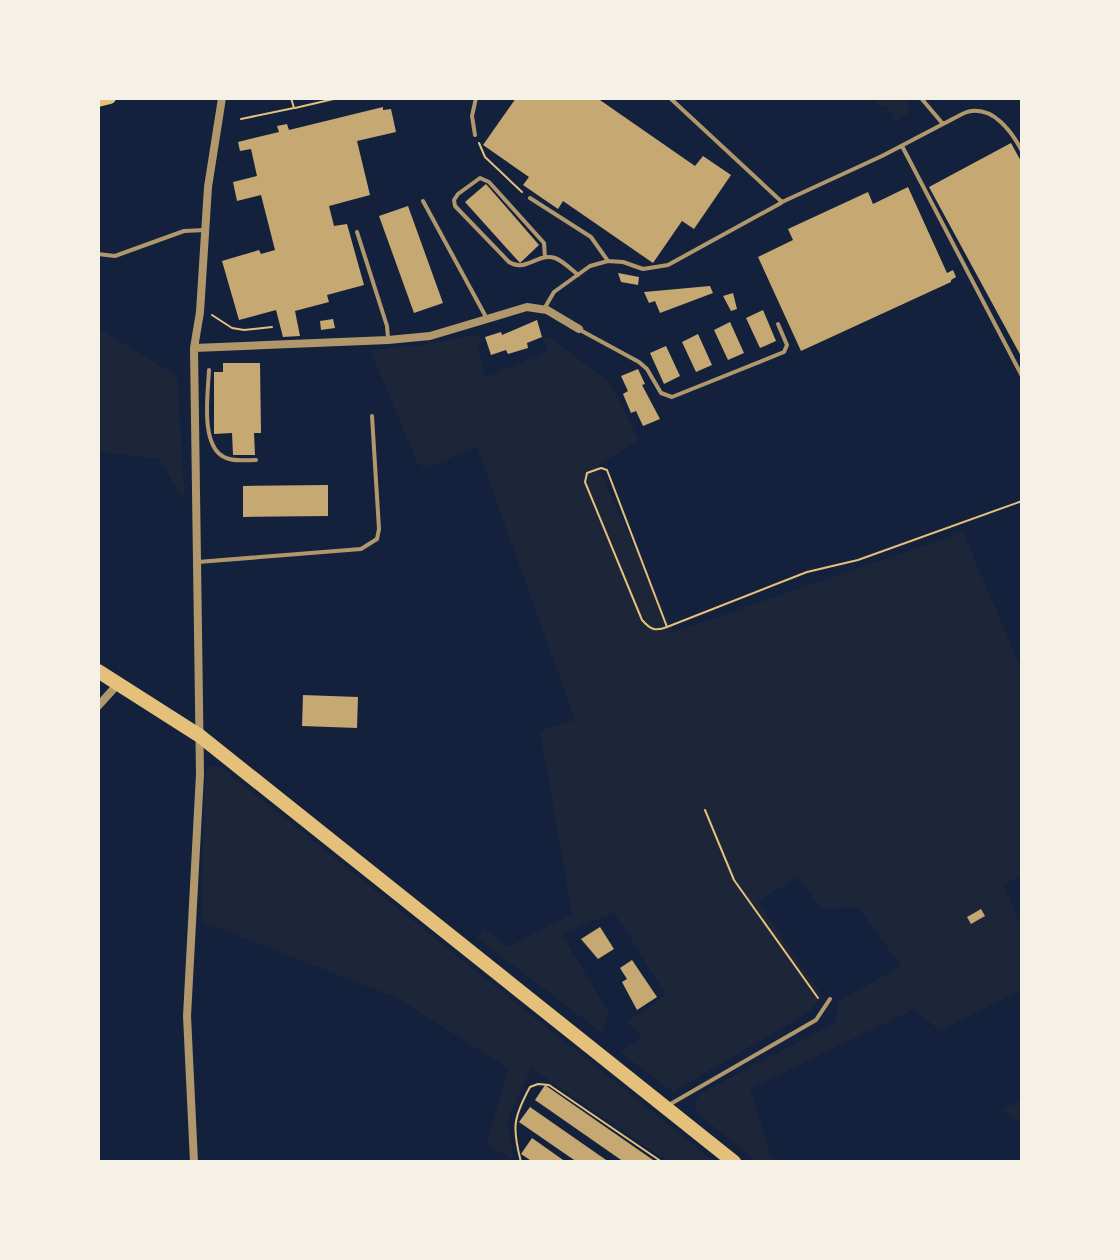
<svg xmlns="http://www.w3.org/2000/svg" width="1120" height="1260" font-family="'Noto Serif',serif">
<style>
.green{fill:#1d2539}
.building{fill:#c6a872}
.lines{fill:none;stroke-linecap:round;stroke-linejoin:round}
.path{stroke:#e5c07b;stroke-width:2}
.service{stroke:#b1986c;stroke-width:4}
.minor{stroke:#b1986c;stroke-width:8}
.secondary{stroke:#e5c07b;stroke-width:12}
.primary{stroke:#e5c07b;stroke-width:14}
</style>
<rect width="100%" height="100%" fill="#14213d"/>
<!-- green -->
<path class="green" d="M 875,98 L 907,98 L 909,112 L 895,123 L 887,105 L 879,107 Z
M 98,328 L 177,376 L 185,501 L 159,459 L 98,451 Z
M 474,335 L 484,339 L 477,346 L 485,378 L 548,351 L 542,337 L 549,337 L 609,382 L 639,440 L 597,466 L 674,632 L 963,532 L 1022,670 L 1022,874 L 1004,885 L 1022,928 L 1022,990 L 940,1031 L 914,1009 L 750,1089 L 771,1156 L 779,1162 L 758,1162 L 697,1113 L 694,1104 L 701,1093 L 835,1023 L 839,1001 L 901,966 L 858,907 L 821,909 L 798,877 L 758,901 L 822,996 L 810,1011 L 673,1092 L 620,1052 L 642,1037 L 627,1022 L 666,995 L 614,912 L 562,934 L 609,1013 L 602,1033 L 477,938 L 483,928 L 508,947 L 572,914 L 540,731 L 575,720 L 477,447 L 424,469 L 421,464 L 418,464 L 370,350 L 423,345 Z
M 209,766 L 222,768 L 715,1162 L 669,1162 L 531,1068 L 507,1121 L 514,1160 L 487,1144 L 508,1068 L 397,998 L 201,921 L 205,774 Z
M 1022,1100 L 1022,1124 L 1000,1110 Z"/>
<!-- building -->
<path class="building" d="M 516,98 L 597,98 L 695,166 L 703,156 L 731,175 L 694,229 L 682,221 L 653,263 L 563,201 L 558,209 L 523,185 L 529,177 L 483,145 Z
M 383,107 L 383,110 L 391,109 L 396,132 L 357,141 L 370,195 L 329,206 L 334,226 L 347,224 L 364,285 L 327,295 L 329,302 L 295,311 L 300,336 L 283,337 L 276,310 L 239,320 L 222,261 L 259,250 L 261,254 L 275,250 L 261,195 L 237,201 L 233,182 L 257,176 L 251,149 L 240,151 L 238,142 L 279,132 L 277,126 L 287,124 L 289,130 Z
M 1011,143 L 1022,163 L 1022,358 L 929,187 Z
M 486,184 L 539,245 L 520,263 L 465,202 Z
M 908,187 L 947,273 L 953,270 L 956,277 L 951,280 L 951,282 L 801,351 L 758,257 L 793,240 L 788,229 L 868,192 L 873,204 Z
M 408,206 L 443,303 L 414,313 L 379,216 Z
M 618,273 L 639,277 L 638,285 L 621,282 Z
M 710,286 L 713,293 L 660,313 L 655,301 L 649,303 L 644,292 Z
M 733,293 L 737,309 L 731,311 L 723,296 Z
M 763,310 L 776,341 L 760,348 L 746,318 Z
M 333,319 L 335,328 L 321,330 L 320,321 Z
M 537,320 L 542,337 L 527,343 L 528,348 L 508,354 L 506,350 L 491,355 L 485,337 L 501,332 L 502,335 Z
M 730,322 L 744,353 L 728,360 L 714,330 Z
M 698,334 L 712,365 L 696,372 L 682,342 Z
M 666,346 L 680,376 L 664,384 L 650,353 Z
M 223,363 L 260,363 L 261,433 L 254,433 L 255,455 L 233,455 L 232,433 L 214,434 L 214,372 L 223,372 Z
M 638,369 L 645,384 L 642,385 L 660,419 L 643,426 L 636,411 L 631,413 L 623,394 L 628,391 L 621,376 Z
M 328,485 L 328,516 L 243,517 L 243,486 Z
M 303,695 L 358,697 L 357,728 L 302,726 Z
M 981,909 L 985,916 L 971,924 L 967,917 Z
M 600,927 L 614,949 L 598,959 L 581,939 Z
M 632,960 L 657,997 L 637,1010 L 622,982 L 627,979 L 620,968 Z
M 545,1085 L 656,1162 L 624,1162 L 535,1100 Z
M 530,1107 L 609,1162 L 577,1162 L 519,1122 Z
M 532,1138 L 566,1162 L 533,1162 L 521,1154 Z"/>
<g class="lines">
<!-- path -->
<path class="path" d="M 295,108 L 338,98
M 241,119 L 294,108 L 291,98
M 479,143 L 485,157 L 522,192
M 212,315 L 232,328 L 244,330 L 272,327
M 667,627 L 607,470 L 601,468 L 587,473 L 585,482 L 642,620 C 650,629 655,632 667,627 L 807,572 L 858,560 L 1022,501
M 705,810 L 734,880 L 818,998
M 521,1162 C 512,1128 513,1118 530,1087 L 538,1084 L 549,1085 L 662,1162"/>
<!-- service -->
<path class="service" d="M 670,98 L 782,202 L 882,156 L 943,124 L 921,98
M 943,124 C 950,121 959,115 967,112 C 993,105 1012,132 1022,151
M 475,135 L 472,116 L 476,98
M 902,146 L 1022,376
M 530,198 L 591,237 L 608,261
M 423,201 L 486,317
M 357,232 L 387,326 L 388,338
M 98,254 L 115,256 L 184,231 L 205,230
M 545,257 L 544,243 L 489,182 L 480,178 L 458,194 L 454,200 L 455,206 L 509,262 C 526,273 538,252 555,258 C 563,261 571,269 578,275
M 544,309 L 554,292 L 590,266 L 608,261 L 623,262 L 643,269 L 668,265 L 781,203
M 580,330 L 639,362 L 647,369 L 661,393 L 672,397 L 784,352 L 787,345 L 778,324
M 209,370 C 208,393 200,445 224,457 C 233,462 246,460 256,460
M 198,562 L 361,549 L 377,539 L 379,529 L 372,416
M 667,1106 L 816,1020 L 830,999"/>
<!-- minor -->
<path class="minor" d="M 194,348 L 388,340 L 430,336 L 527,307 L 547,310 L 579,329
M 98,706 L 118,684
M 194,1162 L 187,1016 L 200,774 L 194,348 L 200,312 L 208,187 L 222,98"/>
<!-- secondary -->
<path class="secondary" d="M 98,101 L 110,98"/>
<!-- primary -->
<path class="primary" d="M 98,671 L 200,736 L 734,1162"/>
</g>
<!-- border -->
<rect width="1120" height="1260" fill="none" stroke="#f6f1e7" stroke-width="200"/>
</svg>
